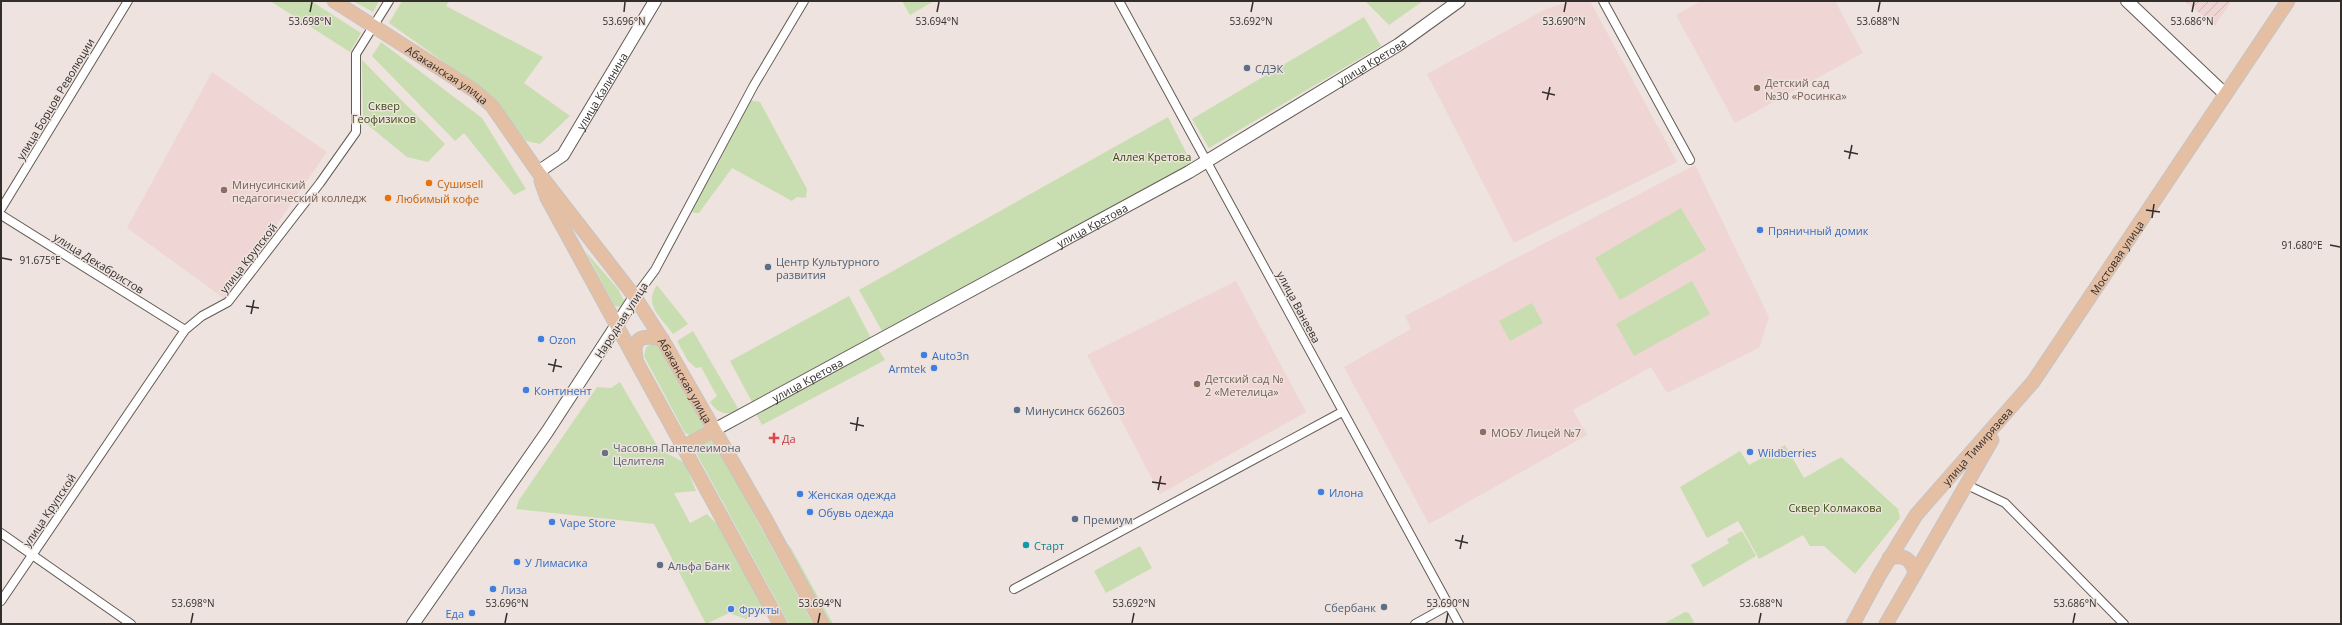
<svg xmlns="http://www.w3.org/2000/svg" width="2342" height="625" font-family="'Open Sans',sans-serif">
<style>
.industrial{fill:url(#industrial-furrows)}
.education{fill:#efd5d3}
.green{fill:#c9deb0}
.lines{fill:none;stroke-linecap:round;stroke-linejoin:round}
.street-casing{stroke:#635b56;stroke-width:10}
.secondary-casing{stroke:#635b56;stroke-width:14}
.primary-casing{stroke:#c6c4c4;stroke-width:15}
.street{stroke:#fff;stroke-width:8}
.secondary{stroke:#fff;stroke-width:12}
.primary{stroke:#e5bfa3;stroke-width:13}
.ticks{fill:none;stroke:#322e2c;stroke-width:1.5}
.service-dot{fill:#5c6f8a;stroke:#eee3de;stroke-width:1.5}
.education-dot{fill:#8d6e63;stroke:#eee3de;stroke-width:1.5}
.food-dot{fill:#e8710a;stroke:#eee3de;stroke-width:1.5}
.shop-dot{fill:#3f7fe0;stroke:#eee3de;stroke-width:1.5}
.health-dot{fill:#e0444e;stroke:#eee3de;stroke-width:1.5}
.worship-dot{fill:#6b7280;stroke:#eee3de;stroke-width:1.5}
.culture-dot{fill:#0f9aa8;stroke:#eee3de;stroke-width:1.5}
.labels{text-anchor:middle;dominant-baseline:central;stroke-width:3;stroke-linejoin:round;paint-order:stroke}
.street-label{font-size:11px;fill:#322e2c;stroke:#eee3de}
.service-label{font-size:11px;fill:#4e5e75;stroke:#eee3de;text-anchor:start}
.education-label{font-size:11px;fill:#785e54;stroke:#eee3de;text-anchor:start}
.park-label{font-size:11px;fill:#384e0f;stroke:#eee3de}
.food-label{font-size:11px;fill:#c56008;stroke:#eee3de;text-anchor:start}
.shop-label{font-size:11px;fill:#366cbe;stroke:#eee3de;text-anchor:start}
.health-label{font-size:11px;fill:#be3a42;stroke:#eee3de;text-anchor:start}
.worship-label{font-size:11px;fill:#5b616d;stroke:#eee3de;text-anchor:start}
.culture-label{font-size:11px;fill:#0d838f;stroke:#eee3de;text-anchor:start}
.ticks-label{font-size:10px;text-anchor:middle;fill:#322e2c;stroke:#eee3de;stroke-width:3;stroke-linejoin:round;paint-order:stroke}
</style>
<defs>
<pattern id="industrial-furrows" width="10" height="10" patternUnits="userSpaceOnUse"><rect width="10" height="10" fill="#efd4d4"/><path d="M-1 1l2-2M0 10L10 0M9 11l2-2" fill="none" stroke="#cdb6b6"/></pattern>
</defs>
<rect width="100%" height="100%" fill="#eee3de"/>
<!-- industrial -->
<path class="industrial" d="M 2184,1 L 2232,1 L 2215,25 Z"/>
<!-- education -->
<path class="education" d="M 1572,1 L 1590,1 L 1677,162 L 1514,243 L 1427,74 L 1546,9 Z
M 1701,1 L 1835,1 L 1863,53 L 1735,123 L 1676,15 Z
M 212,72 L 327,152 L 225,299 L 127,228 Z
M 1695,165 L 1769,317 L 1759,348 L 1667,393 L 1651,367 L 1573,410 L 1587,435 L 1429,524 L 1344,367 L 1411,329 L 1405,316 Z
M 1236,281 L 1306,412 L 1160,494 L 1087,355 Z"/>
<!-- green -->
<path class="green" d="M 270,1 L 311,1 L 361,33 L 350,52 Z
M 353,1 L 379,1 L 373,12 Z
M 402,1 L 449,1 L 446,6 L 543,57 L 524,83 L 570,116 L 540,144 L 526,141 L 493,97 L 389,23 Z
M 902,1 L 934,1 L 910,15 Z
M 1365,1 L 1423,1 L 1389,25 Z
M 1364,17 L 1381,46 L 1209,148 L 1192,119 Z
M 381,42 L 482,118 L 526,189 L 514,195 L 464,133 L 455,141 L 372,56 Z
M 362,60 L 445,144 L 428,162 L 407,157 L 363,121 Z
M 749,100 L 760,102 L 807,189 L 806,198 L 797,197 L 792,201 L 732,168 L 699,213 L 693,213 L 691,205 L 719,162 Z
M 1168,117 L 1192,164 L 882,331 L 859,290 Z
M 1681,208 L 1706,250 L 1620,300 L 1595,258 Z
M 586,252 L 618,289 L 624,301 L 620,307 L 615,306 L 613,303 Z
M 1692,281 L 1710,314 L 1634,356 L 1616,324 Z
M 657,285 L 688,324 L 673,334 C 661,317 643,305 657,285 Z
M 849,296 L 871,338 L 752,402 L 730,361 Z
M 1532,303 L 1543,323 L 1510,341 L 1499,321 Z
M 693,331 L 739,410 C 726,416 718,414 710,402 L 717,396 L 701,367 L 696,368 L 688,361 L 677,341 Z
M 652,344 L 661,345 L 704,423 L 703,429 L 692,436 L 685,433 L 644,356 L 646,347 Z
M 877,347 L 885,360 L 762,425 L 755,412 Z
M 620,382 L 659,449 L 685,463 L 696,491 L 674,493 L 690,523 L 707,514 L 720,527 L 764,606 L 762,610 L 746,619 L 729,613 L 706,624 L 654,524 L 516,509 L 519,500 L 597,387 L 611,388 Z
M 708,439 L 714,440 L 813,624 L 789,624 L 695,451 L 696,446 Z
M 1785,445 L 1804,478 L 1841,457 L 1898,509 L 1900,518 L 1855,574 L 1824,546 L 1810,546 L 1803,535 L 1759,559 L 1738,521 L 1707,538 L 1680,487 L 1740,451 L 1749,465 Z
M 1742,531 L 1756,556 L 1703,587 L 1691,565 L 1729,543 L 1727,539 Z
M 780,536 L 791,548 L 833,624 L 828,624 Z
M 1140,546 L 1152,568 L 1106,593 L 1094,571 Z
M 1685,612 L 1689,613 L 1695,624 L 1663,624 Z"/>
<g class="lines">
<!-- street casing -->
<g class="street-casing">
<path id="street" d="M 1119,1 L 1459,624
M 1603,1 L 1690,160
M 1,209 L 128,1
M 1,215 L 185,330
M 635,297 L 655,270 L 754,85 L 804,1
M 1965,484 L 2005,503 L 2124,624
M 1,533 L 131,624
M 1014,589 L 1342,412
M 1,601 L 185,330 L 202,316 L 228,302 L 320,183 L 356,132 L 356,54 L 389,1
M 1415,624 L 1449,605"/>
</g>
<!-- secondary casing -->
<g class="secondary-casing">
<g id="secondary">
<path d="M 2127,1 L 2225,94"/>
<path id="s1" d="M 538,172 L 563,155 L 655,1"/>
<path id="s2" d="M 714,430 L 1189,172 L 1398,45 L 1459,1"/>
<path d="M 413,624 L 547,432 L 635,297"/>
</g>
</g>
<!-- primary casing -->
<g class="primary-casing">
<g id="primary">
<path id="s3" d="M 334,1 L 475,91 L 492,106 L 538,172 L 635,297 L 665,344 L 766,520 L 822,624"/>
<path d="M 541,181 L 547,198 L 780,624"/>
<path d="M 636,358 C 632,336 644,335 662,339"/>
<path d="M 683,447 L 714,430"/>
<path d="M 1889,558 C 1904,554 1912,559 1915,574"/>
<path id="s4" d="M 1853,624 L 1880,574 L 1916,515 L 2033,382 L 2288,1"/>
<path d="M 1886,624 L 1992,440"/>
</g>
</g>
<!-- street -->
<use href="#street" class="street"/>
<!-- secondary -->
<use href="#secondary" class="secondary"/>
<!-- primary -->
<use href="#primary" class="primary"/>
</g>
<!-- ticks -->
<path class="ticks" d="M 310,12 L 312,2M 624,12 L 625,2M 937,12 L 939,2M 1251,12 L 1253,2M 1564,12 L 1566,2M 1878,12 L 1880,2M 2192,12 L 2194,2M 1542,92 L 1555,95M 1547,100 L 1550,87M 1844,151 L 1858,154M 1849,159 L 1852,145M 2146,210 L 2160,212M 2152,218 L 2154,204M 2330,245 L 2340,247M 2,258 L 12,260M 246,306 L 259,308M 251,314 L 254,300M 548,364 L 562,367M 553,372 L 556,359M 850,423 L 864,426M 856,431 L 858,417M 1152,482 L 1166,484M 1158,490 L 1161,476M 1455,540 L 1468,543M 1460,549 L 1463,535M 191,623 L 193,613M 505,623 L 507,613M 818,623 L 820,613M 1132,623 L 1134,613M 1446,623 L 1448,613M 1759,623 L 1761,613M 2073,623 L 2075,613"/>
<!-- markers -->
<g class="service-dot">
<circle cx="1247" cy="68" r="4"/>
<circle cx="768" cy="267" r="4"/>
<circle cx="1017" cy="410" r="4"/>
<circle cx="1075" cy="519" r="4"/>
<circle cx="660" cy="565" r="4"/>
<circle cx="1384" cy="607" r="4"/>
</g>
<g class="education-dot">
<circle cx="1757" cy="88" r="4"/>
<circle cx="224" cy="190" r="4"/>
<circle cx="1197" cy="384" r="4"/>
<circle cx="1483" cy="432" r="4"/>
</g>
<g class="food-dot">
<circle cx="429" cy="183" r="4"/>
<circle cx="388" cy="198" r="4"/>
</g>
<g class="shop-dot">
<circle cx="1760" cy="230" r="4"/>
<circle cx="541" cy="339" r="4"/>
<circle cx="924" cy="355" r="4"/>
<circle cx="934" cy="368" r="4"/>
<circle cx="526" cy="390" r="4"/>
<circle cx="1750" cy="452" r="4"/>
<circle cx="1321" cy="492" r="4"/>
<circle cx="800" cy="494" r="4"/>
<circle cx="810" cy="512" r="4"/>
<circle cx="552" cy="522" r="4"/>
<circle cx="517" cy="562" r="4"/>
<circle cx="493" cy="589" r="4"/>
<circle cx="731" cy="609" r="4"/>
<circle cx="472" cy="613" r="4"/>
</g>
<path class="health-dot" d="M772 432h4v4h4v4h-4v4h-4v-4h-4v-4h4z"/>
<circle class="worship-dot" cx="605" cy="453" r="4"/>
<circle class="culture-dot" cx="1026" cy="545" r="4"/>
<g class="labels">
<!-- street labels -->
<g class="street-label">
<text stroke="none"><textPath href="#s2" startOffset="754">улица Кретова</textPath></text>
<text stroke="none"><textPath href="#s3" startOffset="135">Абаканская улица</textPath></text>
<text stroke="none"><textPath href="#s1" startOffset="105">улица Калинина</textPath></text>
<text transform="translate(55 99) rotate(-59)">улица Борцов Революции</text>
<text stroke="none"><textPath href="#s2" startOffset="430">улица Кретова</textPath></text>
<text transform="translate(248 258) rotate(-52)">улица Крупской</text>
<text stroke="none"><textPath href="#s4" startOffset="453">Мостовая улица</textPath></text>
<text transform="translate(99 263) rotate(32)">улица Декабристов</text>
<text transform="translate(1299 307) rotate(62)">улица Ванеева</text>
<text transform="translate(621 320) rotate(-57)">Народная улица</text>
<text stroke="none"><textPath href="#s2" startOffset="106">улица Кретова</textPath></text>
<text stroke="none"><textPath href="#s3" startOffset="526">Абаканская улица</textPath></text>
<text stroke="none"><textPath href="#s4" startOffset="218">улица Тимирязева</textPath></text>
<text transform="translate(49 510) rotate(-56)">улица Крупской</text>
</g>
<!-- service labels -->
<g class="service-label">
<text x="1255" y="68">СДЭК</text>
<text x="776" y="261">Центр Культурного<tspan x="776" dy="13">развития</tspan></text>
<text x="1025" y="410">Минусинск 662603</text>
<text x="1083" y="519">Премиум</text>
<text x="668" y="565">Альфа Банк</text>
<text x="1376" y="607" text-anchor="end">Сбербанк</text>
</g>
<!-- education labels -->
<g class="education-label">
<text x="1765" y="82">Детский сад<tspan x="1765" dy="13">№30 «Росинка»</tspan></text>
<text x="232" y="184">Минусинский<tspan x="232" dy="13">педагогический колледж</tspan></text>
<text x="1205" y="378">Детский сад №<tspan x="1205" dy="13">2 «Метелица»</tspan></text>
<text x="1491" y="432">МОБУ Лицей №7</text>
</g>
<!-- park labels -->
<g class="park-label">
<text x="384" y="105">Сквер<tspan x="384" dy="13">Геофизиков</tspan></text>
<text x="1152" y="156">Аллея Кретова</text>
<text x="1835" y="507">Сквер Колмакова</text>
</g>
<!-- food labels -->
<g class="food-label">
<text x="437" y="183">Сушиsell</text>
<text x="396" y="198">Любимый кофе</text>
</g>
<!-- shop labels -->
<g class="shop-label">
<text x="1768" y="230">Пряничный домик</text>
<text x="549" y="339">Ozon</text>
<text x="932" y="355">Auto3n</text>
<text x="926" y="368" text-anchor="end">Armtek</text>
<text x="534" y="390">Континент</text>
<text x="1758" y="452">Wildberries</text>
<text x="1329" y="492">Илона</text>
<text x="808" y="494">Женская одежда</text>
<text x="818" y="512">Обувь одежда</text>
<text x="560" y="522">Vape Store</text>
<text x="525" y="562">У Лимасика</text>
<text x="501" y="589">Лиза</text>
<text x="739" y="609">Фрукты</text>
<text x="464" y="613" text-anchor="end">Еда</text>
</g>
<!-- health labels -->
<g class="health-label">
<text x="782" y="438">Да</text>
</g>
<!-- worship labels -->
<g class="worship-label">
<text x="613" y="447">Часовня Пантелеимона<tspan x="613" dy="13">Целителя</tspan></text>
</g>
<!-- culture labels -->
<g class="culture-label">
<text x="1034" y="545">Старт</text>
</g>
</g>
<g class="ticks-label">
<text x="310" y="25">53.698°N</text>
<text x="624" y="25">53.696°N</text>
<text x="937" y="25">53.694°N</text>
<text x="1251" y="25">53.692°N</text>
<text x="1564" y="25">53.690°N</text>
<text x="1878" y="25">53.688°N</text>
<text x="2192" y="25">53.686°N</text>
<text x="2302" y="249">91.680°E</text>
<text x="40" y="264">91.675°E</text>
<text x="193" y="607">53.698°N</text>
<text x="507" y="607">53.696°N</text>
<text x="820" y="607">53.694°N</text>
<text x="1134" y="607">53.692°N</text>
<text x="1448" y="607">53.690°N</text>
<text x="1761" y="607">53.688°N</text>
<text x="2075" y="607">53.686°N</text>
</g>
<!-- border -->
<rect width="2342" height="625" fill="none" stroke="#322e2c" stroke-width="4"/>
</svg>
